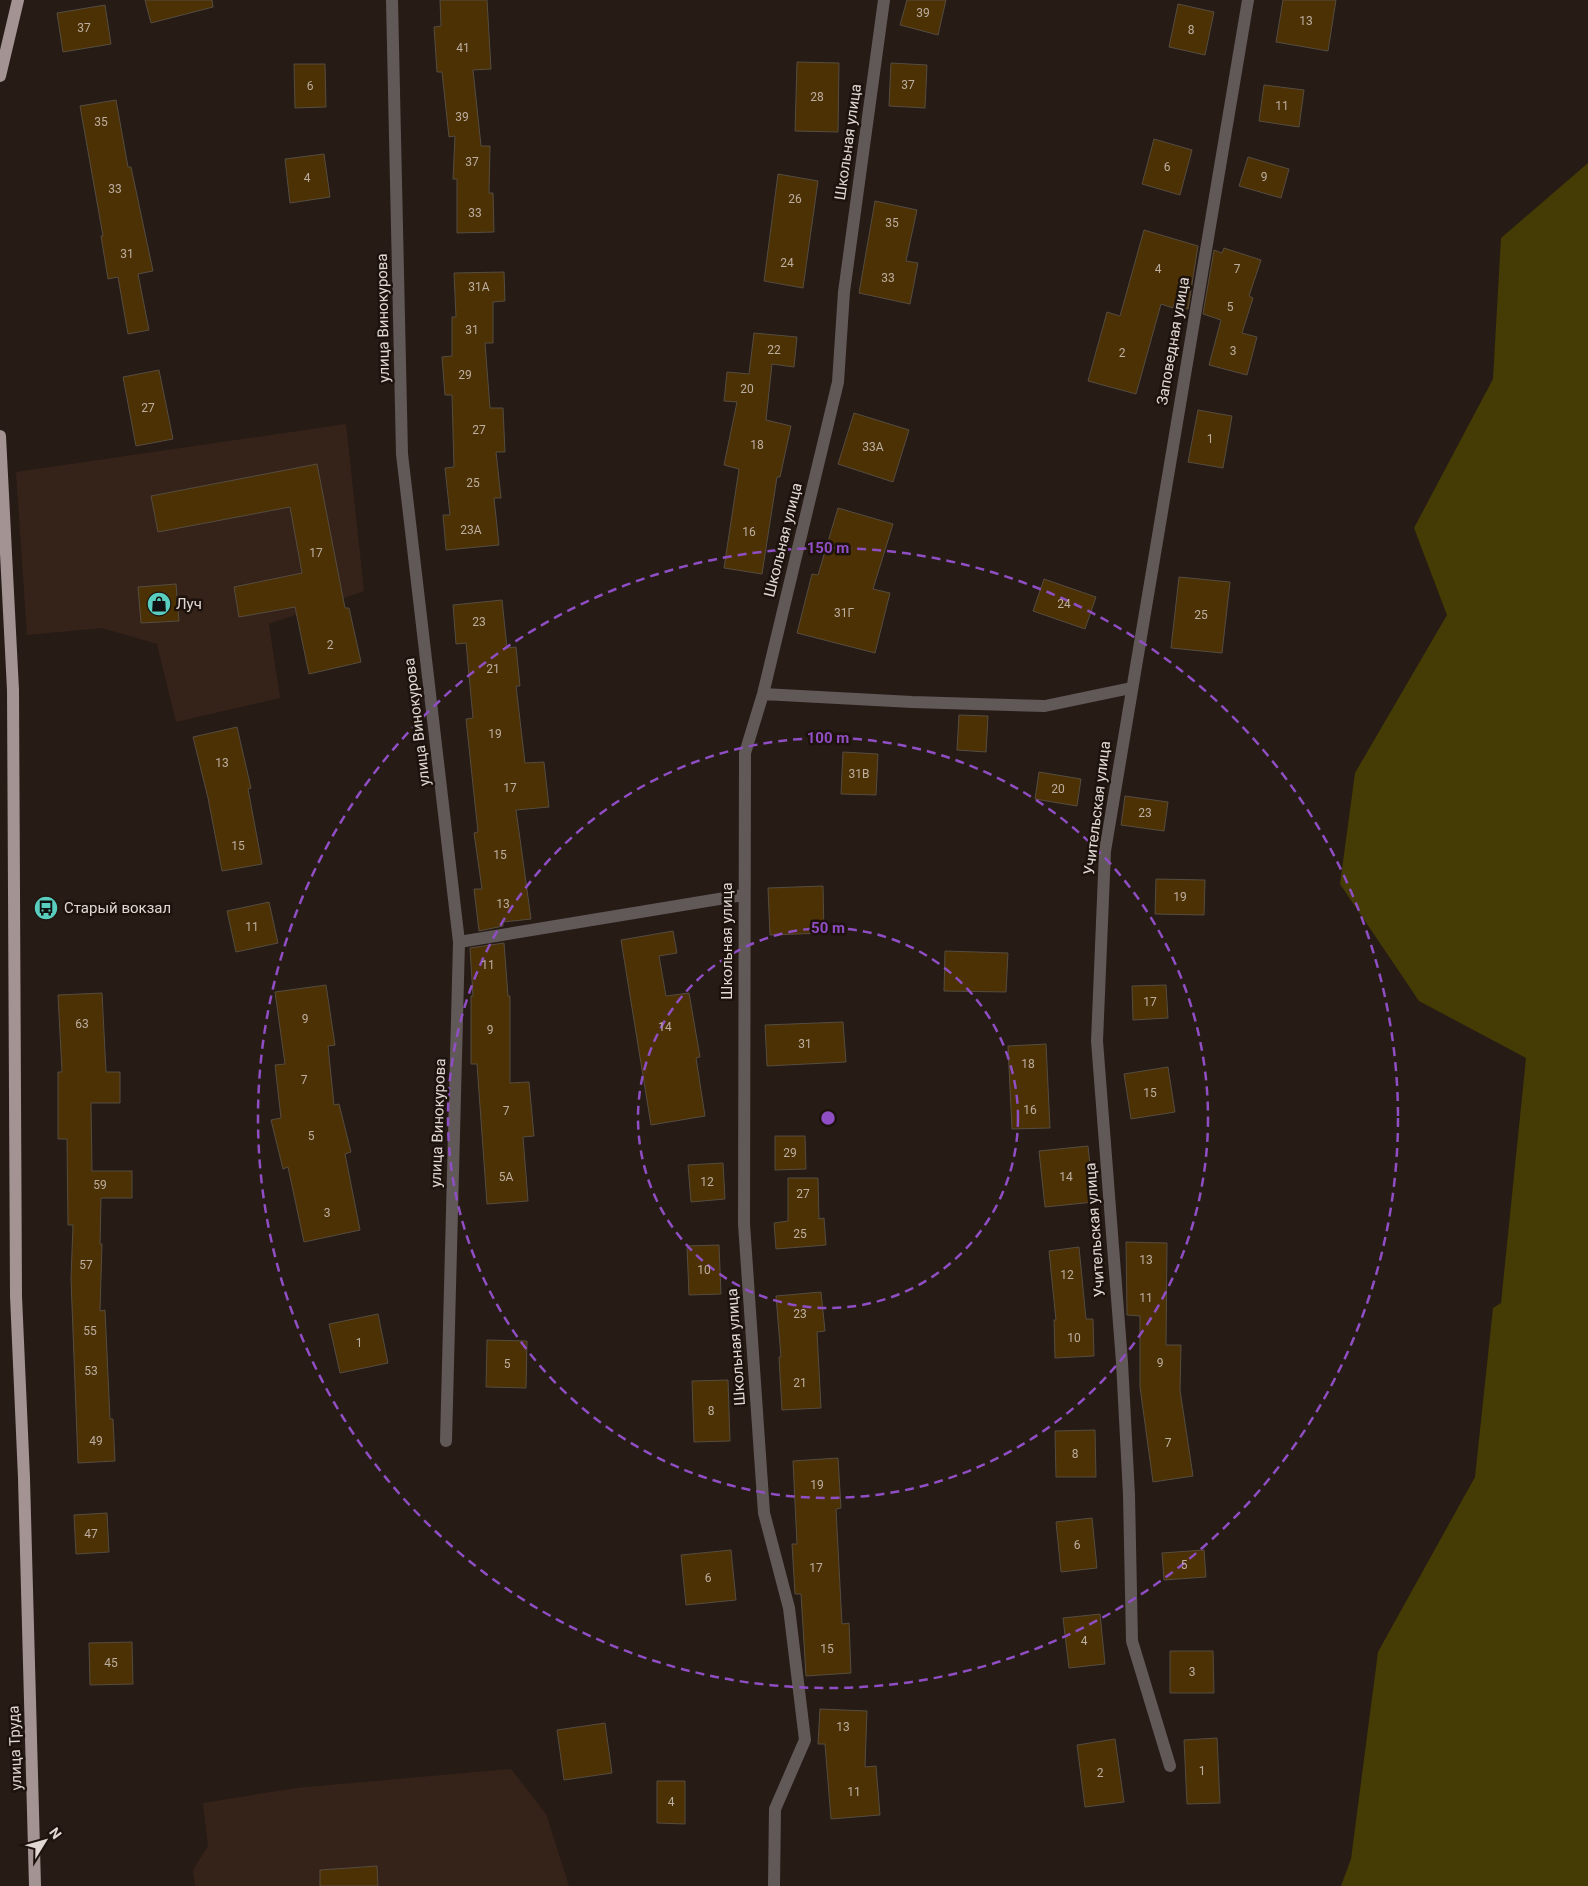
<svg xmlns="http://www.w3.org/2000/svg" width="1588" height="1886" font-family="Roboto,sans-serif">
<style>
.built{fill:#35231a}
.green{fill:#443c04}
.building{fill:#4c3105;stroke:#554c40}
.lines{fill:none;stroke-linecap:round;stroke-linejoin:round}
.minor{stroke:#605958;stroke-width:12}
.major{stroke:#a39393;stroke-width:12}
.ring{fill:none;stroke:#8f4ec3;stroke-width:2.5;stroke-dasharray:9 6}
.labels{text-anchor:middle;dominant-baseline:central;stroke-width:5;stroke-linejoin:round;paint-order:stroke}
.number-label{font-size:12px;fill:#bcaea0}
.street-label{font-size:15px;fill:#e1d8d4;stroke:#1d120c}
.poi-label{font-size:15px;fill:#e1d8d4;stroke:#1d120c;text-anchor:start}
.centre{fill:#8f4ec3;stroke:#1d120c;stroke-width:2.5}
.ring-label{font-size:15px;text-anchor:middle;font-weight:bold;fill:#8f4ec3;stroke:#1d120c;stroke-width:5;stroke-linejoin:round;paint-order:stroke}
</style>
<rect width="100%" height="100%" fill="#271b15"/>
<!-- built -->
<path class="built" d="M 346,424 L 364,591 L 269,624 L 280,698 L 176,722 L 157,644 L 102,628 L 27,635 L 16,472 Z
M 511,1769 L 546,1814 L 569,1886 L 195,1886 L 193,1870 L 208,1846 L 203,1803 L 296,1788 Z"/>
<!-- green -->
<path class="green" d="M 1588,163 L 1588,1886 L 1341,1886 L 1351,1859 L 1378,1652 L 1475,1477 L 1493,1308 L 1501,1303 L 1526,1058 L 1419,1001 L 1340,884 L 1355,773 L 1447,615 L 1414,528 L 1493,379 L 1501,238 Z"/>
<!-- building -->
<path class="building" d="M 145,0 L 212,0 L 213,7 L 151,23 Z
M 440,0 L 487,0 L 491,69 L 473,70 L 481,146 L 490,146 L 489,193 L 493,193 L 494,232 L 457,233 L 457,179 L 453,179 L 455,136 L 449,137 L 442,72 L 437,72 L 434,27 L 441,26 Z
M 907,0 L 946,0 L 938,35 L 900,25 Z
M 1283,0 L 1336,0 L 1328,51 L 1276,42 Z
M 1178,4 L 1214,12 L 1205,55 L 1169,47 Z
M 105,5 L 111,44 L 63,52 L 57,13 Z
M 797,62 L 839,63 L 838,132 L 795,131 Z
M 891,63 L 927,65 L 925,108 L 889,106 Z
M 294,64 L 325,64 L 326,107 L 295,108 Z
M 1264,85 L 1304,90 L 1299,127 L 1259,121 Z
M 116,100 L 128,167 L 131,167 L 153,271 L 138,274 L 149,330 L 128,334 L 118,277 L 108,279 L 101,236 L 103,236 L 80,106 Z
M 1154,139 L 1192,150 L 1180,195 L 1142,184 Z
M 324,154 L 330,197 L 290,203 L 285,159 Z
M 1248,157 L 1289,169 L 1281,198 L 1239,186 Z
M 778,174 L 818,181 L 803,288 L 764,281 Z
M 875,201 L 917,210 L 906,261 L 918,263 L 910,304 L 859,293 Z
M 1144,230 L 1198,246 L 1188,309 L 1174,304 L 1173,308 L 1161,304 L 1136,394 L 1088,381 L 1107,312 L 1120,316 Z
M 1224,248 L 1261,260 L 1249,296 L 1253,298 L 1242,333 L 1257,337 L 1247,375 L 1209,365 L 1221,320 L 1203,314 L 1214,250 L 1222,253 Z
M 504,272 L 505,301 L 493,302 L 493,343 L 485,343 L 490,408 L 503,408 L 505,452 L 496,452 L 501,498 L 494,498 L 499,545 L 446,550 L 443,515 L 450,515 L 445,468 L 454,467 L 452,395 L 445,395 L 442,357 L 452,356 L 452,317 L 456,317 L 454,273 Z
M 754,333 L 797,337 L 794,367 L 772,364 L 766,420 L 791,426 L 780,477 L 777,477 L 762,574 L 724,568 L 739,469 L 724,465 L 737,402 L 724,401 L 727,372 L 749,374 Z
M 159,370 L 173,439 L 136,446 L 123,377 Z
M 1198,410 L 1232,416 L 1223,468 L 1188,462 Z
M 854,413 L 909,430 L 893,482 L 838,464 Z
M 317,464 L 345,608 L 349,608 L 361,662 L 309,674 L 295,607 L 239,617 L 234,587 L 302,573 L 290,507 L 158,532 L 151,496 Z
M 838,508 L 893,524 L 873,589 L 890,593 L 875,653 L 797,633 L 812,574 L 818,575 Z
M 1179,577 L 1230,582 L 1222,653 L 1171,648 Z
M 1044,579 L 1096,597 L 1085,629 L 1033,611 Z
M 176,584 L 179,621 L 141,623 L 138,587 Z
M 502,600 L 507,648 L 516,647 L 520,686 L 516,686 L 525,763 L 544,762 L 549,807 L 516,810 L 531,919 L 503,922 L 503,926 L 479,931 L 474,889 L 482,889 L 474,833 L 478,832 L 466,719 L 473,718 L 466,643 L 456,644 L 453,605 Z
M 959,715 L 988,716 L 986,752 L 957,750 Z
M 237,727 L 251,788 L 248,789 L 262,864 L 222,871 L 208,798 L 193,737 Z
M 843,752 L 878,754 L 876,795 L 841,794 Z
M 1039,772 L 1081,779 L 1077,806 L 1035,799 Z
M 1125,796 L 1168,802 L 1164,831 L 1121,825 Z
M 1156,879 L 1205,880 L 1204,915 L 1155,914 Z
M 823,886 L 824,933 L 770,935 L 768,888 Z
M 269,902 L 278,943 L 236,952 L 227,911 Z
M 673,931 L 677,953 L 659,956 L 666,996 L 689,993 L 700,1057 L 696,1058 L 705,1116 L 651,1125 L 621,940 Z
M 504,943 L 508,996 L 510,996 L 510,1083 L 529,1082 L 534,1136 L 523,1137 L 528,1201 L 487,1204 L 477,1064 L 471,1064 L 471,996 L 473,996 L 470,948 Z
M 945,951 L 1008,953 L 1006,992 L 944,991 Z
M 326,985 L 335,1045 L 328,1046 L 334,1105 L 339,1104 L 351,1152 L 345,1154 L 360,1230 L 304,1242 L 288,1167 L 283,1169 L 271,1120 L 281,1118 L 275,1065 L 285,1064 L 275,992 Z
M 1166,985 L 1168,1018 L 1133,1020 L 1132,986 Z
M 102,993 L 106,1072 L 120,1072 L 120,1103 L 91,1103 L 92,1171 L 132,1171 L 132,1198 L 101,1198 L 100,1244 L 102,1244 L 100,1311 L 105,1310 L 110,1419 L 113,1419 L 115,1461 L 78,1463 L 71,1279 L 73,1225 L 68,1225 L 67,1139 L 58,1139 L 58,1072 L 62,1072 L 58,995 Z
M 843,1022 L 846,1062 L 767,1066 L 765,1025 Z
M 1046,1044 L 1050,1128 L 1012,1129 L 1008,1046 Z
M 1168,1067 L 1175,1112 L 1131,1119 L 1124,1074 Z
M 775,1136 L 805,1136 L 806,1169 L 775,1170 Z
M 1088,1146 L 1094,1202 L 1045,1207 L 1039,1151 Z
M 723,1163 L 725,1199 L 691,1202 L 688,1165 Z
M 788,1178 L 818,1178 L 819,1219 L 824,1218 L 826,1245 L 776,1249 L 774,1223 L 788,1221 Z
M 1126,1242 L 1167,1243 L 1166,1345 L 1181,1345 L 1180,1390 L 1193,1476 L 1153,1482 L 1140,1387 L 1140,1316 L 1127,1315 Z
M 719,1245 L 721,1294 L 689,1295 L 687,1246 Z
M 1079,1247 L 1086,1319 L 1093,1319 L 1094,1356 L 1055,1358 L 1054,1320 L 1056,1320 L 1049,1251 Z
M 821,1292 L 825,1331 L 817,1332 L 821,1408 L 782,1410 L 779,1357 L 781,1357 L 776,1296 Z
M 378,1314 L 388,1363 L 340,1373 L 329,1324 Z
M 487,1340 L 527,1341 L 526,1388 L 486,1387 Z
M 728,1380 L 730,1441 L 694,1442 L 692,1381 Z
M 1095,1430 L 1096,1477 L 1056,1477 L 1055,1431 Z
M 838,1458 L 841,1508 L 836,1509 L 842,1624 L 849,1623 L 851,1673 L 806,1676 L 801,1594 L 795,1594 L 792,1544 L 797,1544 L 793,1461 Z
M 107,1513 L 109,1552 L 76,1554 L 74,1515 Z
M 1092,1518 L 1097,1568 L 1061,1572 L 1056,1522 Z
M 731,1550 L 736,1600 L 686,1605 L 681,1555 Z
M 1204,1550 L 1206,1577 L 1164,1580 L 1162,1553 Z
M 1100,1614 L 1105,1664 L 1069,1668 L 1063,1618 Z
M 132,1642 L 133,1684 L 90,1685 L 89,1643 Z
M 1170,1651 L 1213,1651 L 1214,1693 L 1170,1693 Z
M 820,1709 L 867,1711 L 865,1767 L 876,1766 L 880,1815 L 831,1819 L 825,1744 L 818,1744 Z
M 605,1723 L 612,1773 L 564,1780 L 557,1730 Z
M 1217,1738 L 1220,1803 L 1187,1804 L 1184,1740 Z
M 1115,1739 L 1124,1802 L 1085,1807 L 1077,1745 Z
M 657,1781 L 685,1781 L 685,1824 L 657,1823 Z
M 377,1866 L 378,1886 L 320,1886 L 320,1870 Z"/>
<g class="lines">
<!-- minor -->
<path class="minor" d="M 392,0 L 402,454 L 459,942 L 446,1441
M 763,694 L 912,702 L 1045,706 L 1131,688
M 459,942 L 743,895
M 1170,1766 L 1132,1641 L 1129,1495 L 1122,1362 L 1097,1041 L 1105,851 L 1248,0
M 774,1886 L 775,1809 L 805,1740 L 789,1608 L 764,1513 L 744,1224 L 745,753 L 763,694 L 838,382 L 844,292 L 884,0"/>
<!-- major -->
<path class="major" d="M 0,76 L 18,0
M 0,436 L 13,690 L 16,1296 L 24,1478 L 35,1886"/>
</g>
<!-- distance rings -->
<g class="ring">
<circle cx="828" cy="1118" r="190"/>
<circle cx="828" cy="1118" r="380"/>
<circle cx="828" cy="1118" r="570"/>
</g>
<!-- icons -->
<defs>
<g id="shop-disc" transform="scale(1.25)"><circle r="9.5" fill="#59cebe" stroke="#1d120c"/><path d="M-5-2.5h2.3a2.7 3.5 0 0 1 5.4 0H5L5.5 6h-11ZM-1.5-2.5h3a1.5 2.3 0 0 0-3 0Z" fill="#111"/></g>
<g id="bus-disc" transform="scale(1.25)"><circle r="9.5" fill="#59cebe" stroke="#1d120c"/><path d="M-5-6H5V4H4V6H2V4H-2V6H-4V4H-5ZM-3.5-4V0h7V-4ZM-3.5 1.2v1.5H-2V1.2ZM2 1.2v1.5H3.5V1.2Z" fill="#111"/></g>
</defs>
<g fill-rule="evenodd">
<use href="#shop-disc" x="159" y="604"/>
<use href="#bus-disc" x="46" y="908"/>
</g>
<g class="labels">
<!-- number labels -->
<g class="number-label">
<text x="923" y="13">39</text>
<text x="1306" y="21">13</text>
<text x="84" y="28">37</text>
<text x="1191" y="30">8</text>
<text x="463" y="48">41</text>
<text x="908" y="85">37</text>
<text x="310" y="86">6</text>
<text x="817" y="97">28</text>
<text x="1282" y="106">11</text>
<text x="462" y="117">39</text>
<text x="101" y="122">35</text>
<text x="472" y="162">37</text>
<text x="1167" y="167">6</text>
<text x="1264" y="177">9</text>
<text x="307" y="178">4</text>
<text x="115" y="189">33</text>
<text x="795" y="199">26</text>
<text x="475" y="213">33</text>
<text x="892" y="223">35</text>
<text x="127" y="254">31</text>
<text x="787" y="263">24</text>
<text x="1158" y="269">4</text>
<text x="1237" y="269">7</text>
<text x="888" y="278">33</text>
<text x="479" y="287">31А</text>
<text x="1230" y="307">5</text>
<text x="472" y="330">31</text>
<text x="774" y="350">22</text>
<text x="1233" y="351">3</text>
<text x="1122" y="353">2</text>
<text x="465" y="375">29</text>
<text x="747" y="389">20</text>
<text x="148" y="408">27</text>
<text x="479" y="430">27</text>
<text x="1210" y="439">1</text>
<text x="757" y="445">18</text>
<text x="873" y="447">33А</text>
<text x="473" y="483">25</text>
<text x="471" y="530">23А</text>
<text x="749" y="532">16</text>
<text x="316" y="553">17</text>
<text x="1064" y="604">24</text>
<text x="844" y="613">31Г</text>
<text x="1201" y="615">25</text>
<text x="479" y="622">23</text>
<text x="330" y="645">2</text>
<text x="493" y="669">21</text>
<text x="495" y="734">19</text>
<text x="222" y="763">13</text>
<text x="859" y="774">31В</text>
<text x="510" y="788">17</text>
<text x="1058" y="789">20</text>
<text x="1145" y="813">23</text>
<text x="238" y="846">15</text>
<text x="500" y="855">15</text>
<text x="1180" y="897">19</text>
<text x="503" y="904">13</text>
<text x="252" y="927">11</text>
<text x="488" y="965">11</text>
<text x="1150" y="1002">17</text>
<text x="305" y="1019">9</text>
<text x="82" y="1024">63</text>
<text x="665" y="1027">14</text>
<text x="490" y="1030">9</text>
<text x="805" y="1044">31</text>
<text x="1028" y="1064">18</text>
<text x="304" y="1080">7</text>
<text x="1150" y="1093">15</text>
<text x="1030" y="1110">16</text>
<text x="506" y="1111">7</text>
<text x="311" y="1136">5</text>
<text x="790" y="1153">29</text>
<text x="506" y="1177">5А</text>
<text x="1066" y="1177">14</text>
<text x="707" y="1182">12</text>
<text x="100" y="1185">59</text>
<text x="803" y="1194">27</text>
<text x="327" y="1213">3</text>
<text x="800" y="1234">25</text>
<text x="1146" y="1260">13</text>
<text x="86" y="1265">57</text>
<text x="704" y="1270">10</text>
<text x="1067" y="1275">12</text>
<text x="1146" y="1298">11</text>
<text x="800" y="1314">23</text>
<text x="90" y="1331">55</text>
<text x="1074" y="1338">10</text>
<text x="359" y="1343">1</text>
<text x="1160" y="1363">9</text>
<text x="507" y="1364">5</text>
<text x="91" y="1371">53</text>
<text x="800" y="1383">21</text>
<text x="711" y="1411">8</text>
<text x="96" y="1441">49</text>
<text x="1168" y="1443">7</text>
<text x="1075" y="1454">8</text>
<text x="817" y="1485">19</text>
<text x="91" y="1534">47</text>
<text x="1077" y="1545">6</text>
<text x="1184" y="1565">5</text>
<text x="816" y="1568">17</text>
<text x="708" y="1578">6</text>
<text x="1084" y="1641">4</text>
<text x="827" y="1649">15</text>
<text x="111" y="1663">45</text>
<text x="1192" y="1672">3</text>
<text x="843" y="1727">13</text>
<text x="1202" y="1771">1</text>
<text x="1100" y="1773">2</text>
<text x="854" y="1792">11</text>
<text x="671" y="1802">4</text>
</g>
<!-- street labels -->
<g class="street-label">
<text transform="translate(848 142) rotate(-82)">Школьная улица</text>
<text transform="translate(383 318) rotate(-91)">улица Винокурова</text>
<text transform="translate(1173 341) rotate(-80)">Заповедная улица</text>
<text transform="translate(783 540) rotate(-76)">Школьная улица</text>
<text transform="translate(417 722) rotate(-97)">улица Винокурова</text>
<text transform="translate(1097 808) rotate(-83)">Учительская улица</text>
<text transform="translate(727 941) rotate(-90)">Школьная улица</text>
<text transform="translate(438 1123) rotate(-88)">улица Винокурова</text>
<text transform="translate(1095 1230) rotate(-94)">Учительская улица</text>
<text transform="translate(736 1347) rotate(-94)">Школьная улица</text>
<text transform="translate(15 1748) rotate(-92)">улица Труда</text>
</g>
<!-- poi labels -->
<g class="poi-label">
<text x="176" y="604">Луч</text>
<text x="64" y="908">Старый вокзал</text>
</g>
</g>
<circle cx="828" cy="1118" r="8" class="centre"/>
<g class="ring-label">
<text x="828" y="553">150 m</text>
<text x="828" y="743">100 m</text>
<text x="828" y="933">50 m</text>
</g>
<!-- north arrow -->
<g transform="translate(45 1841) rotate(53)" stroke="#1d120c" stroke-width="4" paint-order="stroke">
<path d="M0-4L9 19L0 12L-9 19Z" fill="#e1d8d4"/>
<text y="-8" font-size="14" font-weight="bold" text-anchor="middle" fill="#e1d8d4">N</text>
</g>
</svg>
